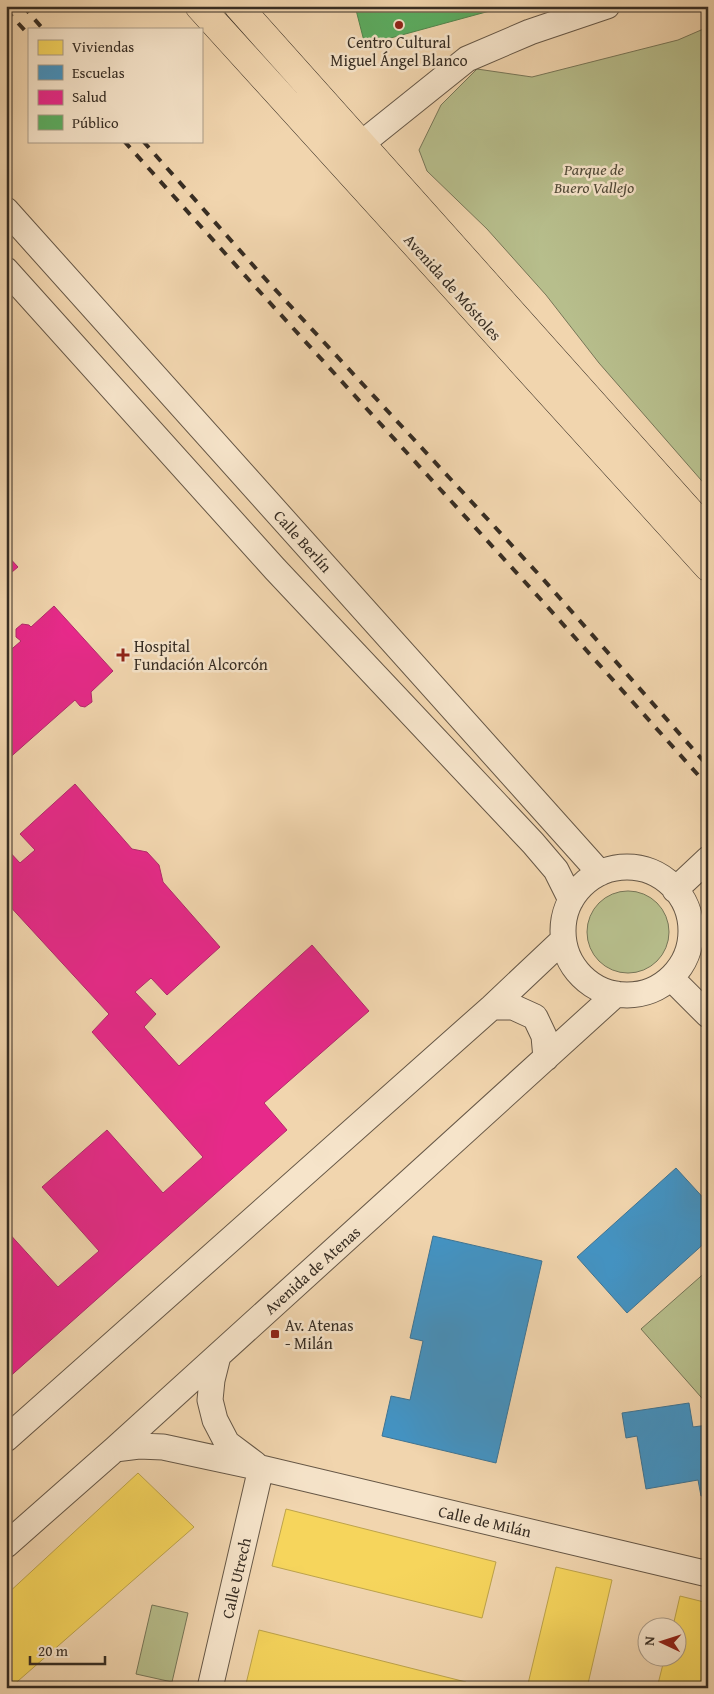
<svg xmlns="http://www.w3.org/2000/svg" width="714" height="1694" font-family="'Gentium Book Plus',serif">
<style>
.green{fill:#b7be8c;stroke:#777658}
.homes{fill:#f6d55c;stroke:#bda34b}
.schools{fill:#4393c3;stroke:#3f7493}
.health{fill:#e7298a;stroke:#b22a6b}
.public{fill:#5aae61;stroke:#50874e}
.lines{fill:none;stroke-linecap:round;stroke-linejoin:round}
.minor-casing{stroke:#665746;stroke-width:27}
.major-casing{stroke:#372d23;stroke-width:29}
.minor{stroke:#f6e4ca;stroke-width:25}
.major{stroke:#f1d5ae;stroke-width:28}
.rail{stroke:#372d23;stroke-width:4;stroke-dasharray:9 9;stroke-linecap:butt}
.poi-dot{fill:#8f2418;stroke:#f6e4ca;stroke-width:2}
.labels{text-anchor:middle;dominant-baseline:central;stroke-width:5;stroke-linejoin:round;paint-order:stroke}
.poi-label{font-size:16px;fill:#372d23;stroke:#f6e4ca;text-anchor:start}
.park-label{font-size:16px;font-style:italic;fill:#514a38;stroke:#f6e4ca}
.street-label{font-size:16px;fill:#372d23;stroke:#f6e4ca}
</style>
<rect width="100%" height="100%" fill="#f1d5ae"/>
<filter id="stains"><feTurbulence type="fractalNoise" baseFrequency=".004" numOctaves="4"/><feColorMatrix values="0 0 0 0 .2 0 0 0 0 .09 0 0 0 0 .02 0 0 0 .5 -.17"/></filter>
<radialGradient id="worn" r=".72"><stop offset=".6" stop-color="#630" stop-opacity="0"/><stop offset="1" stop-color="#630" stop-opacity=".3"/></radialGradient>
<!-- green -->
<path class="green" d="M 708,27 L 708,488 L 599,363 L 546,295 L 487,229 L 427,171 L 419,150 L 441,105 L 477,69 L 532,77 L 678,40 Z
M587 932a41 41 0 1 1 82 0a41 41 0 1 1-82 0Z
M 708,1270 L 708,1405 L 641,1329 Z
M 152,1605 L 188,1613 L 172,1682 L 136,1674 Z"/>
<!-- homes -->
<path class="homes" d="M 138,1473 L 194,1527 L 10,1688 L 6,1688 L 6,1595 Z
M 286,1509 L 496,1562 L 482,1618 L 272,1566 Z
M 556,1567 L 612,1580 L 587,1688 L 527,1688 Z
M 680,1596 L 708,1603 L 708,1688 L 657,1688 L 665,1656 L 676,1656 L 676,1626 L 673,1626 Z
M 259,1630 L 466,1682 L 465,1688 L 245,1688 Z"/>
<!-- schools -->
<path class="schools" d="M 676,1168 L 708,1203 L 708,1240 L 627,1313 L 577,1257 Z
M 433,1236 L 542,1261 L 496,1463 L 382,1436 L 391,1396 L 410,1400 L 423,1341 L 410,1338 Z
M 689,1403 L 693,1427 L 708,1425 L 708,1495 L 701,1496 L 698,1480 L 646,1489 L 637,1436 L 626,1438 L 622,1413 Z"/>
<!-- health -->
<path class="health" d="M 6,554 L 18,567 L 6,577 Z
M 54,606 L 113,671 L 91,692 L 92,702 L 85,707 L 80,706 L 75,700 L 6,761 L 6,654 L 21,641 L 16,637 L 16,629 L 22,624 L 29,625 L 31,627 Z
M 75,784 L 132,849 L 147,852 L 159,865 L 163,882 L 220,947 L 167,995 L 151,978 L 135,992 L 156,1014 L 144,1027 L 179,1066 L 312,945 L 369,1011 L 264,1103 L 287,1130 L 6,1380 L 6,1230 L 58,1287 L 99,1251 L 42,1187 L 107,1130 L 163,1193 L 203,1157 L 92,1032 L 109,1014 L 6,902 L 6,848 L 20,863 L 35,850 L 20,834 Z"/>
<!-- public -->
<path class="public" d="M 355,6 L 508,6 L 365,45 Z"/>
<g class="lines">
<!-- minor casing -->
<g class="minor-casing">
<path id="minor" d="M 361,144 L 467,59 L 530,32 L 607,6
M 6,210 L 600,873
M 6,270 L 275,569 L 533,843 L 556,870 L 571,900
M563 931a64 64 0 1 1 128 0a64 64 0 1 1-128 0Z
M 675,890 L 708,859
M 672,979 L 708,1015
M 492,1007 L 513,1007 L 535,1017 L 544,1036 L 546,1058
M 218,1356 L 212,1380 L 210,1400 L 215,1420 L 227,1443 L 255,1464
M 6,1439 L 492,1007 L 563,940
M 115,1449 L 139,1446 L 163,1447 L 261,1468 L 708,1574
M 6,1545 L 115,1449 L 616,994
M 210,1688 L 261,1468"/>
</g>
<!-- major casing -->
<g class="major-casing">
<path id="major" d="M 199,6 L 708,567
M 238,6 L 708,532"/>
</g>
<!-- minor -->
<use href="#minor" class="minor"/>
<!-- major -->
<use href="#major" class="major"/>
<!-- rail -->
<path class="rail" d="M 23,6 L 43,29
M 6,10 L 29,35
M 124,141 L 250,281 L 535,593 L 708,786
M 143,141 L 259,272 L 543,579 L 708,766"/>
</g>
<!-- markers -->
<g class="poi-dot">
<circle cx="399" cy="25" r="5"/>
<path d="M120.5 647.5h5v5h5v5h-5v5h-5v-5h-5v-5h5z"/>
<rect x="270" y="1329" width="10" height="10" rx="2.5"/>
</g>
<g class="labels">
<!-- poi labels -->
<g class="poi-label">
<text x="399" y="42" text-anchor="middle">Centro Cultural<tspan x="399" dy="18">Miguel Ángel Blanco</tspan></text>
<text x="134" y="646">Hospital<tspan x="134" dy="18">Fundación Alcorcón</tspan></text>
<text x="285" y="1325">Av. Atenas<tspan x="285" dy="18">- Milán</tspan></text>
</g>
<!-- park labels -->
<g class="park-label">
<text x="594" y="169">Parque de<tspan x="594" dy="18">Buero Vallejo</tspan></text>
</g>
<!-- street labels -->
<g class="street-label">
<text transform="translate(453 287) rotate(48)">Avenida de Móstoles</text>
<text transform="translate(303 541) rotate(48)">Calle Berlín</text>
<text transform="translate(312 1270) rotate(-42)">Avenida de Atenas</text>
<text transform="translate(485 1521) rotate(13)">Calle de Milán</text>
<text transform="translate(236 1578) rotate(-77)">Calle Utrech</text>
</g>
</g>
<!-- margin -->
<rect width="714" height="1694" fill="none" stroke="#f1d5ae" stroke-width="25"/>
<rect x="8" y="8" width="699" height="1679" fill="none" stroke="#372d23" stroke-width="2.5"/>
<rect x="12" y="12" width="689" height="1669" fill="none" stroke="#372d23"/>
<!-- legend -->
<rect x="28" y="28" width="175" height="115" fill="#f6e4ca" stroke="#aa9b87"/>
<rect x="38" y="40" width="25" height="15" fill="#f6d55c" stroke="#aa9b87"/>
<text x="72" y="52" font-size="15" fill="#372d23">Viviendas</text>
<rect x="38" y="65" width="25" height="15" fill="#4393c3" stroke="#aa9b87"/>
<text x="72" y="78" font-size="15" fill="#372d23">Escuelas</text>
<rect x="38" y="90" width="25" height="15" fill="#e7298a" stroke="#aa9b87"/>
<text x="72" y="102" font-size="15" fill="#372d23">Salud</text>
<rect x="38" y="115" width="25" height="15" fill="#5aae61" stroke="#aa9b87"/>
<text x="72" y="128" font-size="15" fill="#372d23">Público</text>
<!-- north arrow -->
<g transform="translate(662 1642) rotate(274)"><circle r="24" fill="#f6e4ca" stroke="#aa9b87"/>
<path d="M0-4L9 19L0 12L-9 19Z" fill="#8f2418"/>
<text y="-8" font-size="14" font-weight="bold" text-anchor="middle" fill="#372d23">N</text>
</g>
<!-- scale -->
<path d="M30 1656v8h75v-8" fill="none" stroke="#372d23" stroke-width="2.5"/>
<text x="38" y="1656" font-size="15" fill="#372d23" stroke="#f6e4ca" stroke-width="4" paint-order="stroke">20 m</text>
<rect width="100%" height="100%" filter="url(#stains)"/>
<rect width="100%" height="100%" fill="url(#worn)"/>
</svg>
